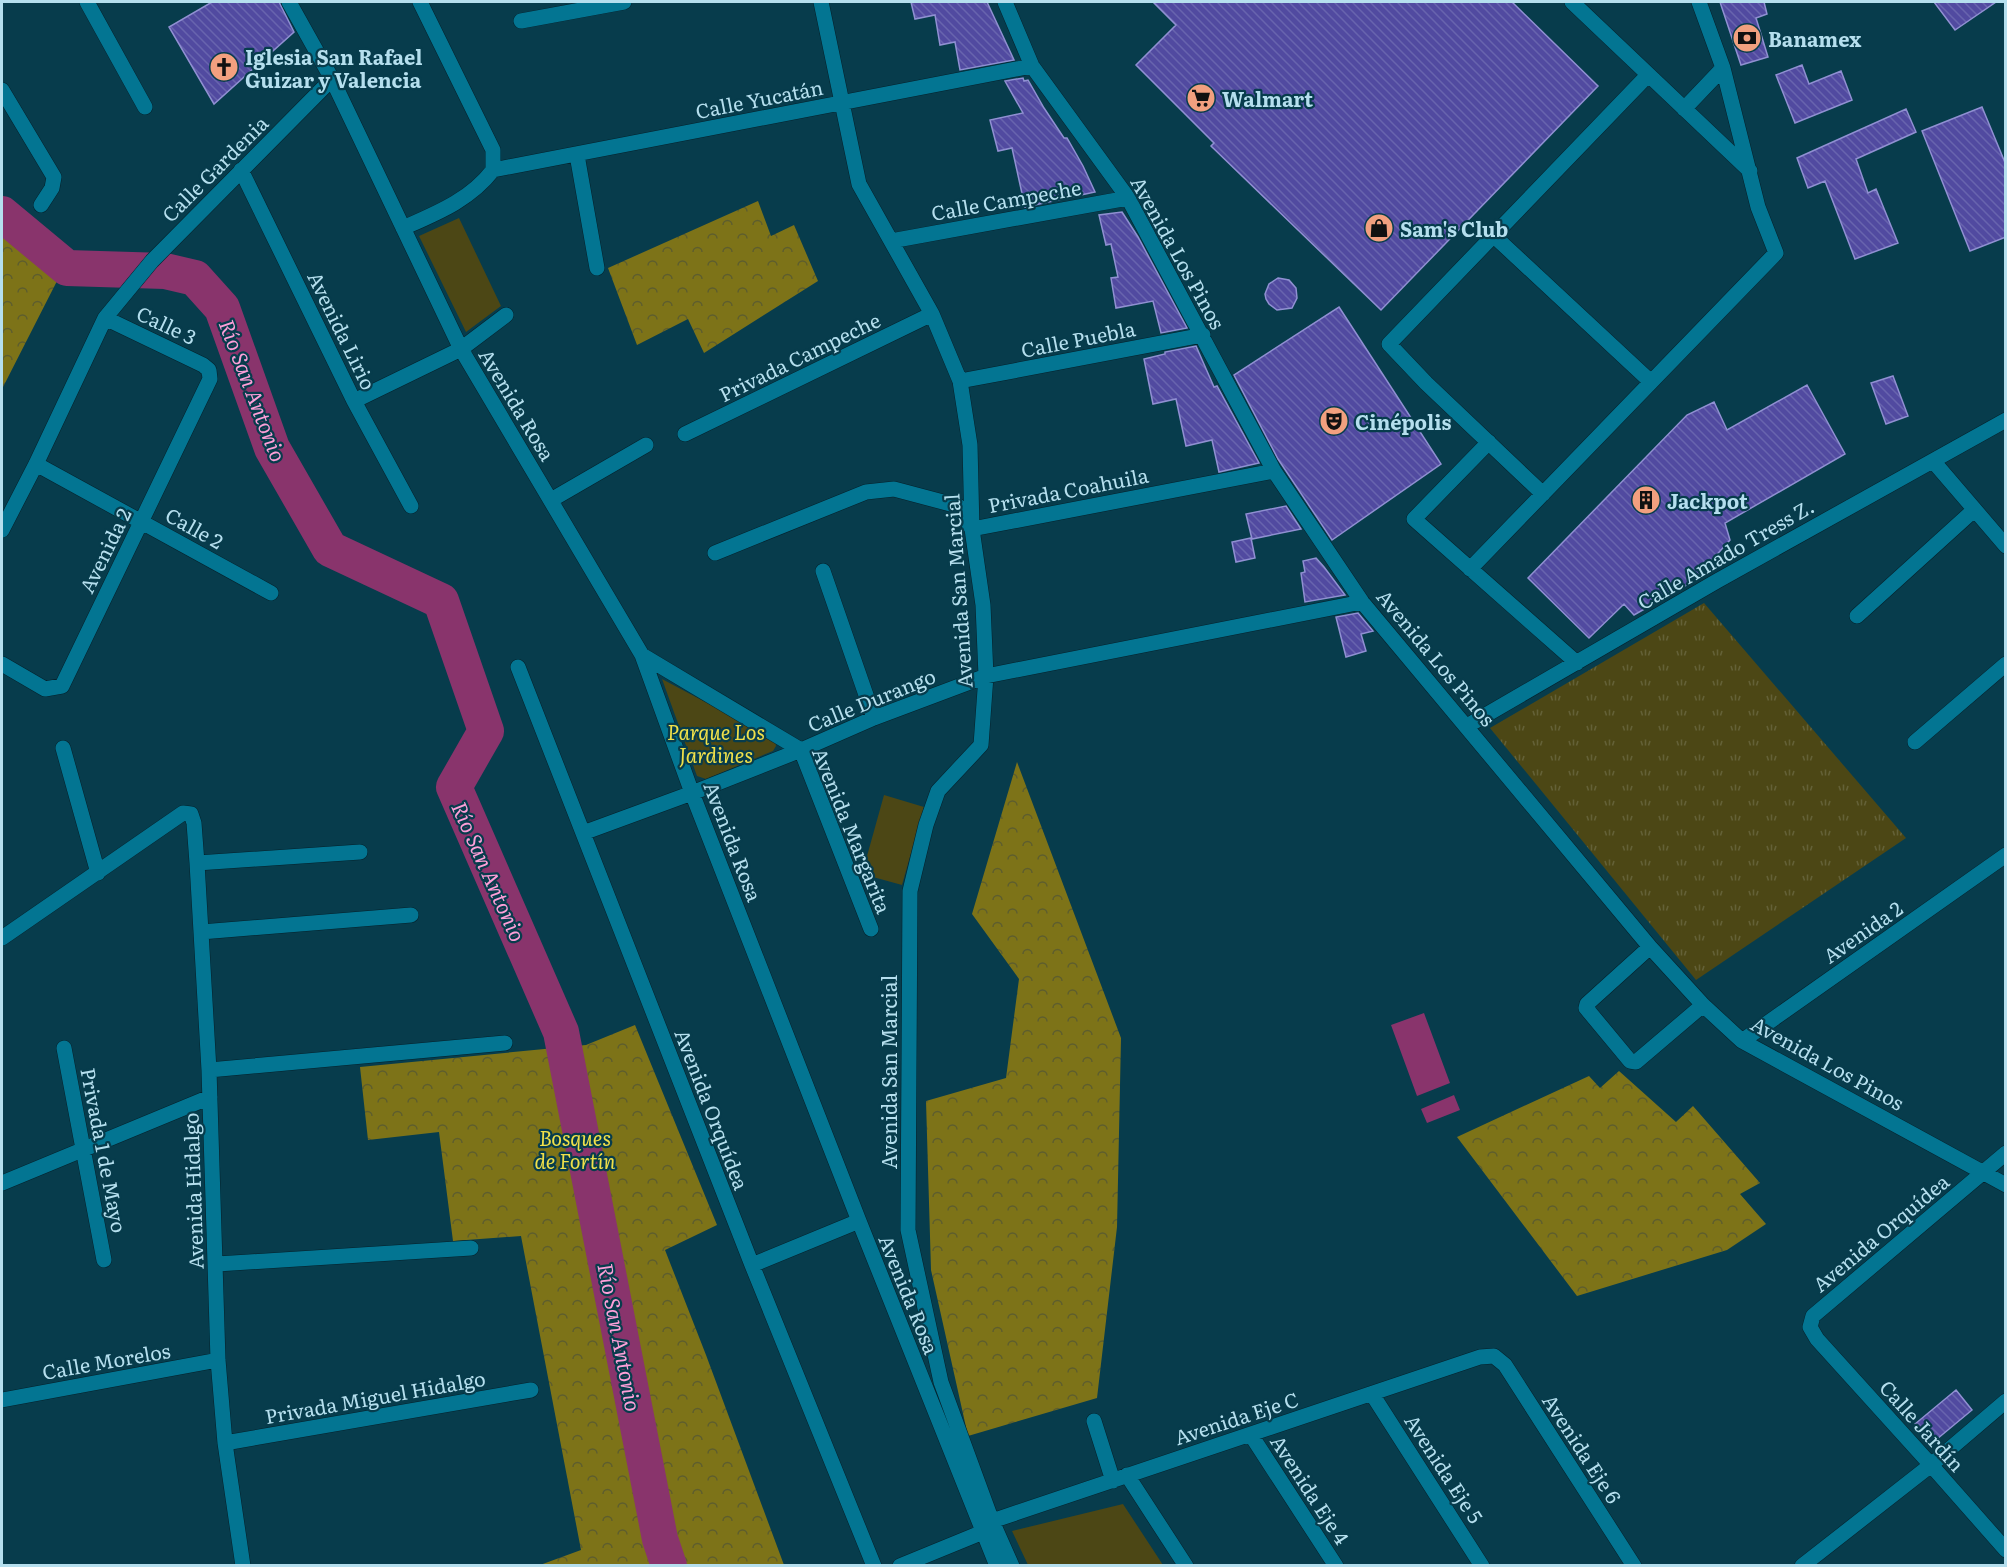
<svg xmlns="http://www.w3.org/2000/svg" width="2007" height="1567" font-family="Literata,serif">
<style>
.grass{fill:url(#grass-tufts)}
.forest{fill:url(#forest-crowns)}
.park{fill:#4c4715}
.water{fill:#89346c}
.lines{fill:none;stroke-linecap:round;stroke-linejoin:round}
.river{stroke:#89346c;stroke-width:36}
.building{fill:url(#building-back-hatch);stroke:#9090d2;stroke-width:1.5}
.minor-casing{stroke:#04212b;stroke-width:16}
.minor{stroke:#037592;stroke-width:15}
.labels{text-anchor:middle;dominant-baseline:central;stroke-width:4.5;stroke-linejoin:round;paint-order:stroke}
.poi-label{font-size:20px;font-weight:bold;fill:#b5dfee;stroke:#073c4c;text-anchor:start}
.street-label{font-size:20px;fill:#b5dfee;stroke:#073c4c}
.park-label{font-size:20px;font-style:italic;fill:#f0e04a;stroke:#073c4c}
.water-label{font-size:21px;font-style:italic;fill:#fd9fd8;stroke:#073c4c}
</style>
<defs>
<pattern id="grass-tufts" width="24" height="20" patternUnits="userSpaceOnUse" patternTransform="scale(1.5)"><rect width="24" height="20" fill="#4c4715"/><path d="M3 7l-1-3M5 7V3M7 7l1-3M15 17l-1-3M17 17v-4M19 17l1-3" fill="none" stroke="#646137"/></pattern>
<pattern id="forest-crowns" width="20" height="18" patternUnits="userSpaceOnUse" patternTransform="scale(1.5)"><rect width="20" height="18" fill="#7d7318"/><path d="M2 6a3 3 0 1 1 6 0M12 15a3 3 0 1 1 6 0" fill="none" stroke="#5d5d2d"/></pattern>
<pattern id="building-back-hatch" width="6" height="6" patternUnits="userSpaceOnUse" patternTransform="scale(1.5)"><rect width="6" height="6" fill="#514aa0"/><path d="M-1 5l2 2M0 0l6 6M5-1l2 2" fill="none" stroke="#6864ae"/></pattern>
</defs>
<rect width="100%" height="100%" fill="#073c4c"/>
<!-- grass -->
<path class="grass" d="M 1704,603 L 1906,838 L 1696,980 L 1490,728 Z"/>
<!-- forest -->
<path class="forest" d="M 2,195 L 72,263 L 56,283 L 2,389 Z
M 758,201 L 771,236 L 794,225 L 818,281 L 704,353 L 688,319 L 637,345 L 608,268 Z
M 1017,762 L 1121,1038 L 1117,1227 L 1097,1398 L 968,1436 L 931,1270 L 926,1101 L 1006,1078 L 1019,979 L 972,914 Z
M 635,1025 L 717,1225 L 665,1250 L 706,1355 L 784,1565 L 540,1565 L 581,1550 L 521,1236 L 453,1241 L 439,1132 L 368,1140 L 360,1067 L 586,1045 Z
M 1619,1071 L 1676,1122 L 1693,1106 L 1760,1183 L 1740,1194 L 1766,1224 L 1727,1250 L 1577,1296 L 1457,1137 L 1589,1076 L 1600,1088 Z"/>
<!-- park -->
<path class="park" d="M 459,218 L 501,306 L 466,332 L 419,236 Z
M 662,679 L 775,739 L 776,746 L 773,751 L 706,779 L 697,776 Z
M 884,795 L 924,807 L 902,885 L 862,874 Z
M 1123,1504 L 1163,1565 L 1028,1565 L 1012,1531 Z"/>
<!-- water -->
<path class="water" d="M 1424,1013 L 1450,1083 L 1417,1096 L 1391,1025 Z
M 1454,1095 L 1460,1110 L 1427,1123 L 1421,1109 Z"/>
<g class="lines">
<!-- river -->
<path class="river" d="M 2,214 L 67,268 L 165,271 L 195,278 L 222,308 L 272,448 L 330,549 L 441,601 L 486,731 L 454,787 L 561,1032 L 660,1539 L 669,1566"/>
</g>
<!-- building -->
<path class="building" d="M 212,2 L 279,2 L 294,32 L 214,104 L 169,27 Z
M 911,2 L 987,2 L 1014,60 L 960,70 L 955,42 L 940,45 L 935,15 L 915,19 Z
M 1153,2 L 1512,2 L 1598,86 L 1381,310 L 1211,146 L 1214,143 L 1136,65 L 1176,25 Z
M 1720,2 L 1764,2 L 1767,14 L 1756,18 L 1768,57 L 1741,65 Z
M 1934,2 L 1996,2 L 1955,30 Z
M 1802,65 L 1809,84 L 1841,71 L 1852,100 L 1795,123 L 1776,75 Z
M 1023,78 L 1024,81 L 1028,80 L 1044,108 L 1064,138 L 1067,138 L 1083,166 L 1095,192 L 1025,207 L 1012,148 L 998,151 L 990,120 L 1023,113 L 1005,81 Z
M 1982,107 L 2006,165 L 2006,237 L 1970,251 L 1922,131 Z
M 1906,109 L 1916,132 L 1856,159 L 1868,193 L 1876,189 L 1898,243 L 1855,259 L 1825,181 L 1808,188 L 1797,158 Z
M 1122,212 L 1138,237 L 1187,328 L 1161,333 L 1153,301 L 1116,308 L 1111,278 L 1118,277 L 1111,244 L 1106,245 L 1099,215 Z
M 1278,278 L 1289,280 L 1296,288 L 1297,298 L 1292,308 L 1277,310 L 1269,304 L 1266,299 L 1265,294 L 1269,284 Z
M 1339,307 L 1441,464 L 1332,540 L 1278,459 L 1234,375 Z
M 1196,346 L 1214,387 L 1217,386 L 1259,463 L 1219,472 L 1212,440 L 1186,446 L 1176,399 L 1153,404 L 1144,359 L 1165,354 L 1165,352 Z
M 1893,376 L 1908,416 L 1886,424 L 1871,383 Z
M 1807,385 L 1845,454 L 1725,523 L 1730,540 L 1692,582 L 1634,615 L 1624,604 L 1589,638 L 1528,578 L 1687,415 L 1714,402 L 1727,430 Z
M 1286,506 L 1301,529 L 1252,539 L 1246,514 Z
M 1251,538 L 1255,558 L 1236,562 L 1232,542 Z
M 1316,558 L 1324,567 L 1345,595 L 1305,602 L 1301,573 L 1305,572 L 1303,561 Z
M 1358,613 L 1373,631 L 1361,634 L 1366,651 L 1346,657 L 1336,617 Z
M 1956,1390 L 1972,1410 L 1931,1444 L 1915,1424 Z"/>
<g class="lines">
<!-- minor casing -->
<g class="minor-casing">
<path id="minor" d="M 87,2 L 145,107
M 289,2 L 332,79 L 461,349 L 642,655 L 692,793 L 859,1221 L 997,1566
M 420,2 L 493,150 L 493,170
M 821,2 L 859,184 L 932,314 L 960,381 L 970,445 L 972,529 L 983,605 L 986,676 L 981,745 L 938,791 L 926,825 L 910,891 L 908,1230 L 941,1382 L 992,1521 L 1012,1566
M 1005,2 L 1032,66 L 1128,198 L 1274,471 L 1362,602 L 1650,947 L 1703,1005 L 1742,1041 L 2006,1185
M 1572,2 L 1750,171
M 521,21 L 624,2
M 2,90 L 54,177 L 52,188 L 41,205
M 1684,109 L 1723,68
M 577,155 L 597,268
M 241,170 L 354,401 L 411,506
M 493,170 L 1032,66
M 403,228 C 437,213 470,200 493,170
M 1493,235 L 1651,382
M 891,241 L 1128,198
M 960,381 L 1203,335
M 354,401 L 461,349 L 506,315
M 685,434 L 932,314
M 1489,442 L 1414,519 L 1577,663
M 1933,461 L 2006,546
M 36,464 L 271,593
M 1543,494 L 1426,383 L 1389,344 L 1648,75
M 551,500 L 646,445
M 2,530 L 36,464 L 105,318 L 152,261 L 332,79
M 715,553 L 866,492 L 894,489 L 958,506 L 972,529 L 1274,471
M 1470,569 L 1776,253 L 1758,207 L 1723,68 L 1699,2
M 823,571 L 874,718
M 1857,616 L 1974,510
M 642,655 L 801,750 L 871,929
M 2,664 L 45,689 L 62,686 L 210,379 L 209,370 L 203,365 L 105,318
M 518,667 L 752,1265 L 874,1566
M 1467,726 L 1717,581 L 2006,420
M 1915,742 L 2006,664
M 63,748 L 98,873
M 583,833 L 692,793 L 801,750 L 874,718 L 986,676 L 1362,602
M 197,863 L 360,852
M 201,932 L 411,915
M 2,938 L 183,813 L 191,814 L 194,823 L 197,863 L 209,1070 L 218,1360 L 225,1443 L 243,1566
M 1650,947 L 1587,1004 L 1586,1008 L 1630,1061 L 1636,1062 L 1703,1005
M 1742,1041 L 2006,855
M 64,1048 L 104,1260
M 209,1070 L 505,1043
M 2006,1153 L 1813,1316 L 1810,1327 L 1817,1339 L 1931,1465 L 2006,1550
M 2,1183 L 210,1097
M 217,1264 L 471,1248
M 752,1265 L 859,1221
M 1372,1394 L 1482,1566
M 2,1400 L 218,1360
M 1094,1421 L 1113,1481
M 1251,1435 L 1336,1566
M 225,1443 L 531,1390
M 1127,1475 L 1186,1566
M 992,1521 L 1480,1357 L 1494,1356 L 1505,1365 L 1634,1566
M 900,1566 L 983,1532
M 1802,1566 L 1931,1465 L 2006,1401"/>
</g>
<!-- minor -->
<use href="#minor" class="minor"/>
</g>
<!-- icons -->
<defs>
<g id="bank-disc" transform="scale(1.5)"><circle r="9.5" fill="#f2a07f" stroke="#073c4c"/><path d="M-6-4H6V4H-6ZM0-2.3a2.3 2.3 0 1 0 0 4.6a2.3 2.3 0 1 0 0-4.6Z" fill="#111"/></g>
<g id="church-disc" transform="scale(1.5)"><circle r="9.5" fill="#f2a07f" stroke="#073c4c"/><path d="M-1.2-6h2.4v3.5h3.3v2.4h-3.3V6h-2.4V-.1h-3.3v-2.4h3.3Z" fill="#111"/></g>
<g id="supermarket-disc" transform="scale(1.5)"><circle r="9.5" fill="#f2a07f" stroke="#073c4c"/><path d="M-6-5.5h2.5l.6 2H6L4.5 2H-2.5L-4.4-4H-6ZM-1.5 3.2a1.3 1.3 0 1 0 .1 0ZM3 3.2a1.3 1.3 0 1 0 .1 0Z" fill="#111"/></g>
<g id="shop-disc" transform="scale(1.5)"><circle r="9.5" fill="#f2a07f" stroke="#073c4c"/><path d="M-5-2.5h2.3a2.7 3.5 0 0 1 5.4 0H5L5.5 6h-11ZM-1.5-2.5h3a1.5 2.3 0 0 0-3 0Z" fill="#111"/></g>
<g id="theatre-disc" transform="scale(1.5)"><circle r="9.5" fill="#f2a07f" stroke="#073c4c"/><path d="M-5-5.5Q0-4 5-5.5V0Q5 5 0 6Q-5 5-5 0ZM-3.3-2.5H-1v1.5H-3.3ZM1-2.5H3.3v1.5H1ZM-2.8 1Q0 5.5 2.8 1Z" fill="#111"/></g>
<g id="building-disc" transform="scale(1.5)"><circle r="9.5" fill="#f2a07f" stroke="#073c4c"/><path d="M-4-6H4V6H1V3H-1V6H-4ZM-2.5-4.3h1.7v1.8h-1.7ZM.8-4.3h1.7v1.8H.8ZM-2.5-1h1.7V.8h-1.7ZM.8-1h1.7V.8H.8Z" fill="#111"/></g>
</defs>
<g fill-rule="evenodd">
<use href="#bank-disc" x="1747" y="38"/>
<use href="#church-disc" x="224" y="67"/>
<use href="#supermarket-disc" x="1201" y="98"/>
<use href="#shop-disc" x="1379" y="228"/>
<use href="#theatre-disc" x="1334" y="421"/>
<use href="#building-disc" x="1646" y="500"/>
</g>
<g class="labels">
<!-- poi labels -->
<g class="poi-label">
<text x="1768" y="38">Banamex</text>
<text x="245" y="56">Iglesia San Rafael<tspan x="245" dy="23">Guizar y Valencia</tspan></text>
<text x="1222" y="98">Walmart</text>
<text x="1400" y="228">Sam's Club</text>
<text x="1355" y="421">Cinépolis</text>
<text x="1667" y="500">Jackpot</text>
</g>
<!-- street labels -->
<g class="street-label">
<text transform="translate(759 98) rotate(-11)">Calle Yucatán</text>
<text transform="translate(214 168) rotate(-45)">Calle Gardenia</text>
<text transform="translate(1006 199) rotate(-10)">Calle Campeche</text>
<text transform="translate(1179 252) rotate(61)">Avenida Los Pinos</text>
<text transform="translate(167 324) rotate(25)">Calle 3</text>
<text transform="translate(343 330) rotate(64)">Avenida Lirio</text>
<text transform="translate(1078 338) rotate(-11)">Calle Puebla</text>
<text transform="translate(799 356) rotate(-26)">Privada Campeche</text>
<text transform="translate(518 404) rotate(59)">Avenida Rosa</text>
<text transform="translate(1068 489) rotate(-11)">Privada Coahuila</text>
<text transform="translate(195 527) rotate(29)">Calle 2</text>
<text transform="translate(104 550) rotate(-64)">Avenida 2</text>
<text transform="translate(1725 553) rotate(-30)">Calle Amado Tress Z.</text>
<text transform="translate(957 591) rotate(-94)">Avenida San Marcial</text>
<text transform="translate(1437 657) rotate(50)">Avenida Los Pinos</text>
<text transform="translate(871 699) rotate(-22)">Calle Durango</text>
<text transform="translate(853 830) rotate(68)">Avenida Margarita</text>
<text transform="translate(734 841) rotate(69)">Avenida Rosa</text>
<text transform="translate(1862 931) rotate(-35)">Avenida 2</text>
<text transform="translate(1828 1062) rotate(29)">Avenida Los Pinos</text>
<text transform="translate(888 1072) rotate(-90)">Avenida San Marcial</text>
<text transform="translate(713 1109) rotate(69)">Avenida Orquídea</text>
<text transform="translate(105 1150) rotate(79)">Privada 1 de Mayo</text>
<text transform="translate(192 1191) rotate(-92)">Avenida Hidalgo</text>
<text transform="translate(1880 1232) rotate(-40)">Avenida Orquídea</text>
<text transform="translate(910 1294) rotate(68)">Avenida Rosa</text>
<text transform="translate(106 1360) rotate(-10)">Calle Morelos</text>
<text transform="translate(375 1396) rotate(-10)">Privada Miguel Hidalgo</text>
<text transform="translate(1236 1417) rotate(-18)">Avenida Eje C</text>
<text transform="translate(1923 1425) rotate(48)">Calle Jardín</text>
<text transform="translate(1583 1448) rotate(57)">Avenida Eje 6</text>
<text transform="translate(1445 1468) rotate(57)">Avenida Eje 5</text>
<text transform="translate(1311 1489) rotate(57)">Avenida Eje 4</text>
</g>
<!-- park labels -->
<g class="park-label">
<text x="716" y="731">Parque Los<tspan x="716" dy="23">Jardines</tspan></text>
<text x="575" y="1137">Bosques<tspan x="575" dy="23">de Fortín</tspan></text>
</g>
<!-- water labels -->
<g class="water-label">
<text transform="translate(254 390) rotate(69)">Río San Antonio</text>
<text transform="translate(490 871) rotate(66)">Río San Antonio</text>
<text transform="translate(621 1337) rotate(79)">Río San Antonio</text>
</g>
</g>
<!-- border -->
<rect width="2007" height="1567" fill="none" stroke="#b5dfee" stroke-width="6"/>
</svg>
